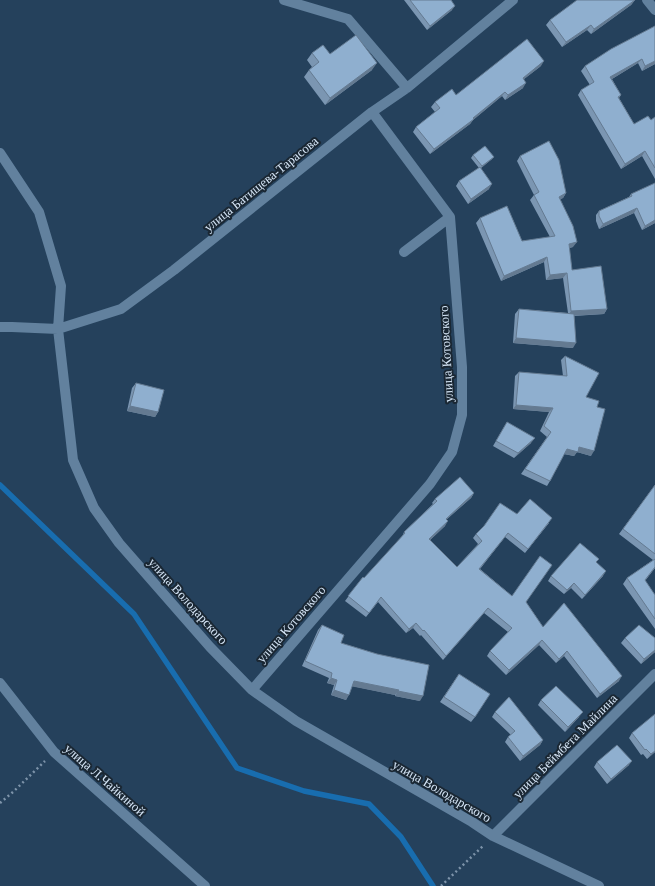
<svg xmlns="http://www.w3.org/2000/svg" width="655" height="886" font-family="'Times New Roman',serif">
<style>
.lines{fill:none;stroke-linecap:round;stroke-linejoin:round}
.stream{stroke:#186daf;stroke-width:5.5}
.path{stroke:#7e94aa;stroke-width:2.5;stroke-dasharray:2 3;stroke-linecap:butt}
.minor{stroke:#62819e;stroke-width:10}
.wall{fill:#7b96b2}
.shaded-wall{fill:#647a91}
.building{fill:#8fafcf;stroke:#647a91}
.labels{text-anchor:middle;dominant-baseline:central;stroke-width:4;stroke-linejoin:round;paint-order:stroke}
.street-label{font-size:13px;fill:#d6e6f7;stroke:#1a2733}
</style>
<rect width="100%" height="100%" fill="#25415c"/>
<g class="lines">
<!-- stream -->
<path class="stream" d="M 0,485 L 134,614 L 237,768 L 304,791 L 369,804 L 401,837 L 433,886"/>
<!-- path -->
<path class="path" d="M 0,803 L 13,792 L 45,761
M 441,886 L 484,845"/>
<!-- minor -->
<path class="minor" d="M 284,0 L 348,19 L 407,88
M 647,0 L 655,10
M 0,153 L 39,212 L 61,286 L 58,329 L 73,460 L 94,508 L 119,543 L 210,647 L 252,690 L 296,721 L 472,822 L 493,836 L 599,886
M 404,252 L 450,217
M 0,327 L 12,327 L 58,329 L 121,309 L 174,270 L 372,112 L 407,88 L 513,0
M 0,683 L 54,752 L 205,886
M 252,690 L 430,484 L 452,452 L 462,415 L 462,367 L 450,217 L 372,112
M 493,836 L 655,674"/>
</g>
<!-- wall -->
<path class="wall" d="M 404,0 L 451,0 L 452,10 L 427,30 Z
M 635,0 L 631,5 L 591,34 L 587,30 L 562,47 L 546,25 L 550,20 Z
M 655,26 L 655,64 L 642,71 L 638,63 L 612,79 L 621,95 L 619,98 L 634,124 L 651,120 L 655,117 L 655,179 L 642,156 L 621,169 L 578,95 L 581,90 L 590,85 L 581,71 L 585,66 Z
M 312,53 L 330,54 L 372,70 L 325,105 L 304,77 L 309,70 L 312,67 L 307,60 Z
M 541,66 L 524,79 L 523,88 L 505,100 L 502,96 L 473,120 L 470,124 L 430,154 L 413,132 L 416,127 L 435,112 L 431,107 L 435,102 L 456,95 Z
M 473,155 L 492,159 L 481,168 L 489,189 L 468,204 L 456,186 L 459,181 L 479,168 L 471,158 Z
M 520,156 L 566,193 L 563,198 L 560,199 L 573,247 L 569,248 L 572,270 L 607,309 L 604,314 L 574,316 L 573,348 L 513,343 L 515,314 L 519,309 L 568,313 L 563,278 L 546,280 L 544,262 L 501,281 L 476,223 L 480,218 L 522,241 L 550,237 L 530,200 L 534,195 L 517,161 Z
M 631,194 L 655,223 L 642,230 L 634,213 L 599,229 L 596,221 L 596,215 L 599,211 L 629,197 Z
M 565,356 L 586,397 L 597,407 L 591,456 L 577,452 L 574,456 L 564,454 L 550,481 L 547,486 L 521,474 L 547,437 L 540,431 L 549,412 L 513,409 L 515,376 L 519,372 L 563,376 L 561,360 Z
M 136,383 L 158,412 L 155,417 L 127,411 L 132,388 Z
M 507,422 L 531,443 L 514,458 L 493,446 Z
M 655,485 L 655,568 L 645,581 L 655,595 L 655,629 L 623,584 L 627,578 L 653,560 L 619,534 Z
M 474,493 L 471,498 L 446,520 L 445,526 L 430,540 L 457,567 L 478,544 L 473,538 L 476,534 L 517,514 L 549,523 L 525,553 L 505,537 L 480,569 L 512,596 L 526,602 L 543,627 L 619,681 L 597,698 L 564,656 L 556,663 L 539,645 L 506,675 L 487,656 L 490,651 L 508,632 L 484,613 L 443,660 L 421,635 L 420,636 L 413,628 L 406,633 L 378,602 L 366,617 L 345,601 L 363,577 L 364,578 L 402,537 L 404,532 L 433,504 L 432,503 L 435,499 Z
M 596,563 L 603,576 L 582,599 L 571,588 L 564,594 L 548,581 L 551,576 Z
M 322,625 L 341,643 L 377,654 L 420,701 L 395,696 L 395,695 L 352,686 L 346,700 L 331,695 L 334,685 L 327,683 L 329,678 L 302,666 L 318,630 Z
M 625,638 L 655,652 L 641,664 L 621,643 Z
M 459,674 L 475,717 L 471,722 L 440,702 Z
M 541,700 L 579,717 L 565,732 L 538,705 Z
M 495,712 L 543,740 L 540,745 L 520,761 L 505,742 L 508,737 L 511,735 L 492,717 Z
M 632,733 L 655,752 L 647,759 L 643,754 L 641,755 L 629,738 Z
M 597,762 L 629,765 L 607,784 L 594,767 Z"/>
<!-- shaded-wall -->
<path class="shaded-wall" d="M 635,0 L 631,5 L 591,34 L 594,29 Z
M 455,6 L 452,10 L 427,30 L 430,26 Z
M 591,25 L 587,30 L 562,47 L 566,42 Z
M 642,59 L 638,63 L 607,82 L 610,77 Z
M 544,61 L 541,66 L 519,83 L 523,78 Z
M 655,61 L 655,64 L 642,71 L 645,66 Z
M 377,63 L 372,70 L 325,105 L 330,98 Z
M 526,83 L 523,88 L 505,100 L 508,95 Z
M 505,92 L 502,96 L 473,120 L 470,124 L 430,154 L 434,149 Z
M 645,151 L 642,156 L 621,169 L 625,164 Z
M 494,157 L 492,159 L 480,169 L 482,166 Z
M 492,184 L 489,189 L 468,204 L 471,199 Z
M 566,193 L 563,198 L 555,202 L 559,197 Z
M 637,208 L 634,213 L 599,229 L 603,224 Z
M 655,220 L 655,223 L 642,230 L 645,226 Z
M 577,242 L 573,247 L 565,249 L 569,244 Z
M 547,257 L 544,262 L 501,281 L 504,276 Z
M 567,273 L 563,278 L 546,280 L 550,275 Z
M 607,309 L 604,314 L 568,316 L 571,311 Z
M 516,338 L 576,343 L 573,348 L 513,343 Z
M 516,405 L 553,408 L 549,412 L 513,409 Z
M 130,406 L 158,412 L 155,417 L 127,411 Z
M 535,438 L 531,443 L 514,458 L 518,453 Z
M 579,447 L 594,451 L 591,456 L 577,452 L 574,456 L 564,454 L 567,449 Z
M 474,493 L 471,498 L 442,523 L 446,519 Z
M 448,521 L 445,526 L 426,544 L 429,539 Z
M 606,571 L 603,576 L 582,599 L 585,595 Z
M 574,583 L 571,588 L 564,594 L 567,590 Z
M 488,608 L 484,613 L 443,660 L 446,656 Z
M 416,623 L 413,628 L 406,633 L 409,629 Z
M 542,640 L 539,645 L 506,675 L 509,670 Z
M 655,650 L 655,652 L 641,664 L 644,659 Z
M 567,651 L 564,656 L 556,663 L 559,659 Z
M 622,676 L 619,681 L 597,698 L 600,694 Z
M 331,678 L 337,680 L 334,685 L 327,683 Z
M 354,681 L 399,690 L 395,695 L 350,686 Z
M 334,690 L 349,695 L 346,700 L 331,695 Z
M 398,691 L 423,696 L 420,701 L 395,696 Z
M 583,712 L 579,717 L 565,732 L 568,727 Z
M 543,740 L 540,745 L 520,761 L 523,756 Z
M 655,751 L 655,752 L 647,759 L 651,754 Z
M 632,761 L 629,765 L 607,784 L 611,779 Z"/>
<!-- building -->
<path class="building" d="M 410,0 L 451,0 L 455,6 L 430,26 Z
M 577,0 L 635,0 L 594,29 L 591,25 L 566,42 L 550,20 Z
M 655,26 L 655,61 L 645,66 L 642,59 L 610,77 L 621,95 L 618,97 L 634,124 L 648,116 L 651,120 L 655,117 L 655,168 L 645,151 L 625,164 L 581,90 L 594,82 L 585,66 L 611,49 Z
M 356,35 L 377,63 L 330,98 L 309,70 L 319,62 L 312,53 L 323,45 L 330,54 Z
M 527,39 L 544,61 L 523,78 L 526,83 L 508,95 L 505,92 L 473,118 L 474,119 L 434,149 L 416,127 L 440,108 L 435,102 L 452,89 L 456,95 Z
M 549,141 L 559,160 L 566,193 L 559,197 L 573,226 L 577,242 L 569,244 L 572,270 L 601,266 L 607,309 L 571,311 L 567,273 L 550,275 L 547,257 L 504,276 L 480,218 L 507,206 L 522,241 L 555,236 L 534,195 L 539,192 L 520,156 Z
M 485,146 L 494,157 L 482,166 L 473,155 Z
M 480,167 L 492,184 L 471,199 L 459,181 Z
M 655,183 L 655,220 L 645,226 L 637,208 L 603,224 L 599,216 L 599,211 L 632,196 L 631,194 Z
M 519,309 L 574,314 L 576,343 L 516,338 Z
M 565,356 L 599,373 L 586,397 L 599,401 L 597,407 L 605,409 L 594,451 L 579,447 L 578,452 L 567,449 L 550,481 L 525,469 L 551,432 L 544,426 L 553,408 L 516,405 L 519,372 L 567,376 Z
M 136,383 L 164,390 L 158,412 L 130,406 Z
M 507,422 L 535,438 L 518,453 L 496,441 Z
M 460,477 L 474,493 L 446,519 L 448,521 L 429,539 L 457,567 L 482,541 L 476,534 L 484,526 L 500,503 L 517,514 L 530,499 L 552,518 L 528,549 L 508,533 L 479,569 L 512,596 L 540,556 L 552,565 L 526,602 L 543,627 L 564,603 L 622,676 L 600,694 L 567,651 L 559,659 L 542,640 L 509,670 L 490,651 L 512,628 L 488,608 L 446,656 L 424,630 L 423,631 L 416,623 L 409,629 L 381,597 L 369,613 L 348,596 L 363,577 L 364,578 L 405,533 L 404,532 L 437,501 L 435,499 Z
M 655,485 L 655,554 L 623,529 Z
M 580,543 L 599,559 L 596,562 L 606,571 L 585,595 L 574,583 L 567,590 L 551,576 Z
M 655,559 L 655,567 L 645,580 L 655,595 L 655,619 L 627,578 Z
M 322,625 L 344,635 L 341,643 L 377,654 L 429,665 L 423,696 L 398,691 L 399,690 L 354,681 L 349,695 L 334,690 L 337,680 L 331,678 L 332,673 L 305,661 Z
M 639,625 L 655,638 L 655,650 L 644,659 L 625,638 Z
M 459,674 L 490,694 L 475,717 L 444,697 Z
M 556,686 L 583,712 L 568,727 L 541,700 Z
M 509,697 L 543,740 L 523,756 L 508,737 L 515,731 L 495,712 Z
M 655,714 L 655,751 L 651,754 L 646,749 L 645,750 L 632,733 Z
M 617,745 L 632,761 L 611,779 L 597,762 Z"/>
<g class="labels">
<!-- street labels -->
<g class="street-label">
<text transform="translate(261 184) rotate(-39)">улица Батищева-Тарасова</text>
<text transform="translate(446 354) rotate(-93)">улица Котовского</text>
<text transform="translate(188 601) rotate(48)">улица Володарского</text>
<text transform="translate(291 624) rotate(-49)">улица Котовского</text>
<text transform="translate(565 746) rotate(-45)">улица Беймбета Майлина</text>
<text transform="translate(105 780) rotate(41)">улица Л.Чайкиной</text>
<text transform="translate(442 791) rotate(30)">улица Володарского</text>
</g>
</g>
</svg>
